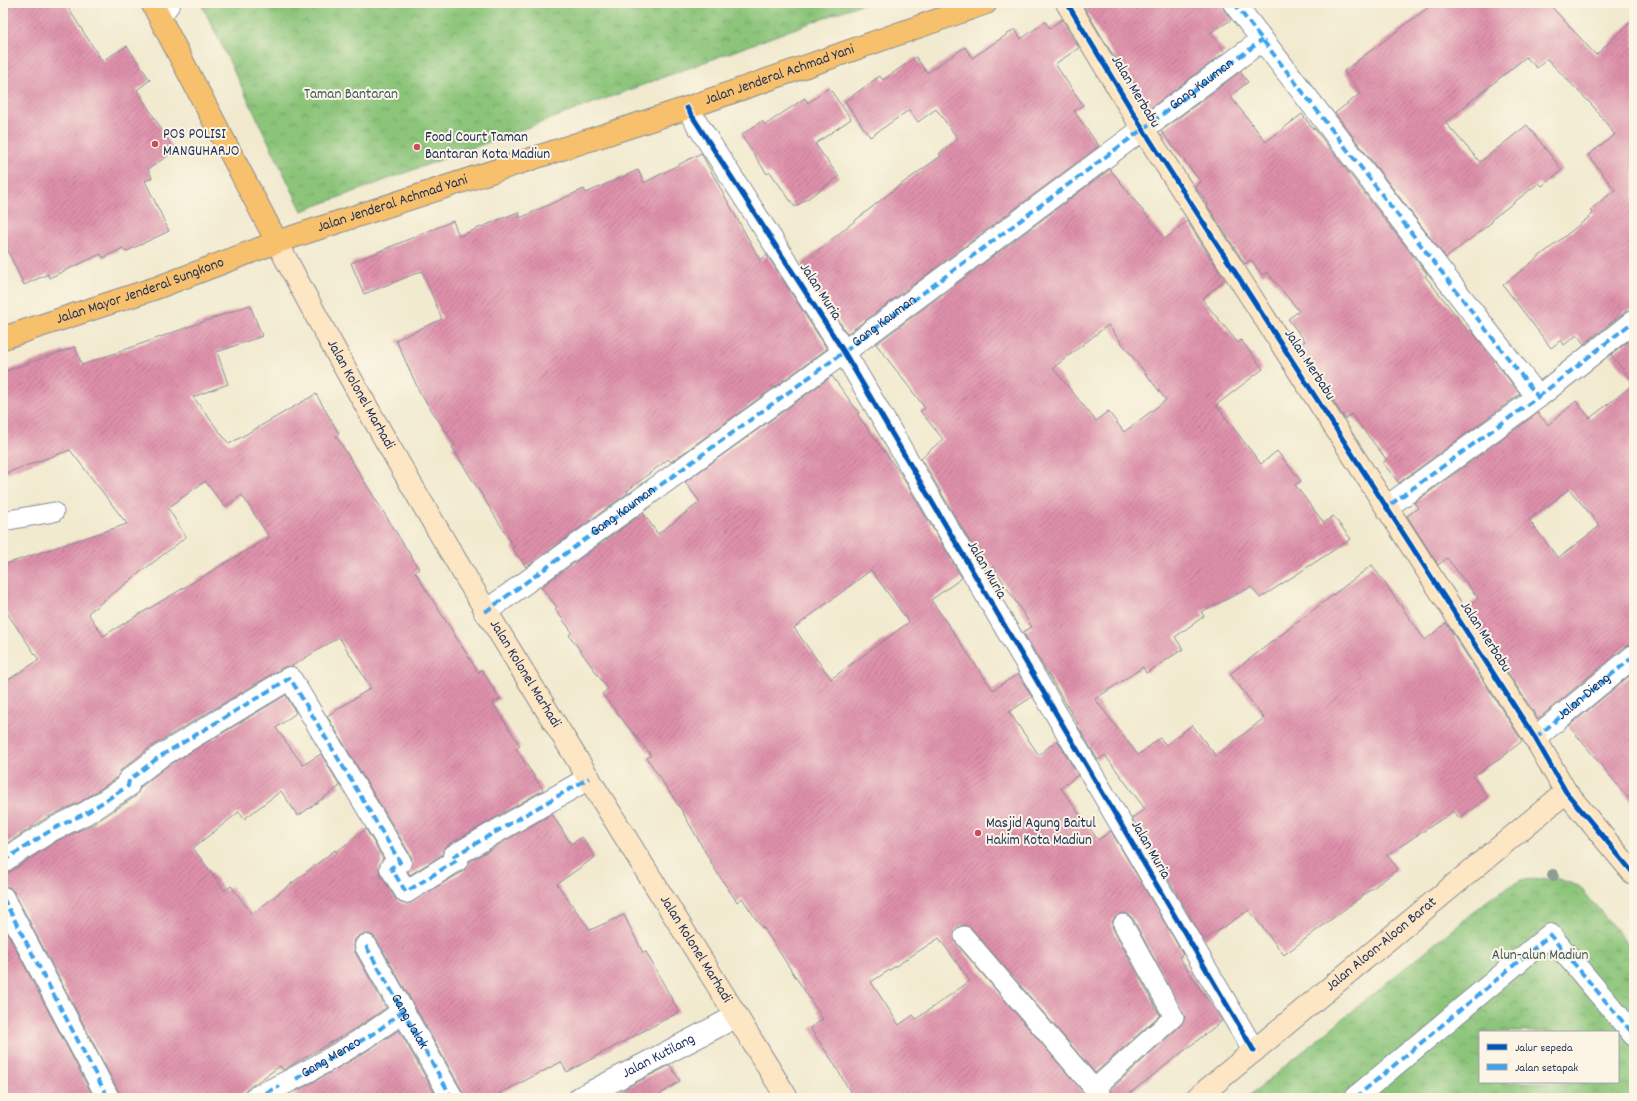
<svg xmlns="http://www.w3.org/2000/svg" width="1637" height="1101" font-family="Dekko,sans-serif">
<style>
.park{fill:url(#park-crowns);stroke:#547a6c;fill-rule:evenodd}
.building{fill:url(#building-hatch);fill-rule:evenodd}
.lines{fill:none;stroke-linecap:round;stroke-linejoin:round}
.lane-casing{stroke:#868c96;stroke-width:21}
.street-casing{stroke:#868c96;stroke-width:24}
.secondary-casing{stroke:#868c96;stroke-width:24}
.highway-casing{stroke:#868c96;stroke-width:24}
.lane{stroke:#fff;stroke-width:19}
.street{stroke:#fff;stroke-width:22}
.secondary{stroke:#fce6c4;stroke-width:22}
.highway{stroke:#f7c06c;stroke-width:22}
.quiet{stroke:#3da3ed;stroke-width:4;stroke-dasharray:8 4;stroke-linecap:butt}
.cycleway-casing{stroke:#fcf5e5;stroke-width:8}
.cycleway{stroke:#0057b8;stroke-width:5}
.tree{fill:#8e9c95}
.poi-dot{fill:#d1495b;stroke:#fcf5e5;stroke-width:1.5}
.labels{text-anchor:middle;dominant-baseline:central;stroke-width:4;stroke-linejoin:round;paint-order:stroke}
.street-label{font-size:15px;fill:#1b2f5e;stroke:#fcf5e5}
.park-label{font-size:15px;fill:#3d5c66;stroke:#fcf5e5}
.poi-label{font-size:15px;fill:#1b2f5e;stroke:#fcf5e5;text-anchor:start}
</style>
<defs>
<pattern id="park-crowns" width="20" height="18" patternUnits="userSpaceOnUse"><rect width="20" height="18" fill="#8cc57a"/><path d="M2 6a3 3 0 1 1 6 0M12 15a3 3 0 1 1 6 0" fill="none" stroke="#72a067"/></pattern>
<pattern id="building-hatch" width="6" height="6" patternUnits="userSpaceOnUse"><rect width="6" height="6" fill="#df90ab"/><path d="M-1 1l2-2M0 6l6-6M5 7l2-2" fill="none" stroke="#b4768e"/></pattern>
</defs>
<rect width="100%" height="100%" fill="#fcf5e5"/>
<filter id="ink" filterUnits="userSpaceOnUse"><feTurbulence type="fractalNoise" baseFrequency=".025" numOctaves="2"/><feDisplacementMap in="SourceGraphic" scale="8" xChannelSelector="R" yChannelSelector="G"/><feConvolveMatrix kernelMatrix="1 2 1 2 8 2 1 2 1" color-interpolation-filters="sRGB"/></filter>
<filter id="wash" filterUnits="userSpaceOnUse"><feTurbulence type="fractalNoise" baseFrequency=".012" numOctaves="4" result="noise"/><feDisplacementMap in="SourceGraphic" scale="16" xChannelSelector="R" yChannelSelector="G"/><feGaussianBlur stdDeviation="0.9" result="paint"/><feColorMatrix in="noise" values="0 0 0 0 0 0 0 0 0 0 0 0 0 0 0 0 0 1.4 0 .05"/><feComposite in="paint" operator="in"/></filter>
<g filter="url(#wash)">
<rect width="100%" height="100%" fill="#f1eacf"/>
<!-- park -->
<path class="park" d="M 201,3 L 864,3 L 302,211 Z
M 1555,878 L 1579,886 L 1634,951 L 1634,1098 L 1246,1098 L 1493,896 L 1521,880 ZM 1480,1032 L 1618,1032 L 1618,1082 L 1480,1082 Z"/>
<g id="blocks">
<!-- building -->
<path class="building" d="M 3,3 L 65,3 L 102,61 L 127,46 L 150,80 L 137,90 L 175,151 L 148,169 L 152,178 L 145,181 L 169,231 L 125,252 L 123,248 L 103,258 L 101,254 L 49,278 L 48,274 L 24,285 L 3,241 Z
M 1085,3 L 1222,3 L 1224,10 L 1231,20 L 1210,33 L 1225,52 L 1148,110 L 1136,93 L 1140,91 L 1107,46 L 1083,5 Z
M 1434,3 L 1548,3 L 1596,55 L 1634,19 L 1634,309 L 1626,311 L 1584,344 L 1577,335 L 1564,345 L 1561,340 L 1551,348 L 1503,285 L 1593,214 L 1590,210 L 1615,190 L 1588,155 L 1615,135 L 1593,106 L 1547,59 L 1537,68 L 1526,57 L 1445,122 L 1480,162 L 1527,125 L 1562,170 L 1542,186 L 1539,183 L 1491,220 L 1492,222 L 1446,258 L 1335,113 L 1361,93 L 1344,71 Z
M 1062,19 L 1079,48 L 1055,64 L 1083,105 L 1074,111 L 1099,146 L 847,334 L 802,263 L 896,188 L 941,156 L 939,154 L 958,139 L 936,109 L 918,122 L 909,110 L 870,137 L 845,101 L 880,76 L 883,80 L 916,57 L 927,73 L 965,47 L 972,58 L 1015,29 L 1021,39 L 1045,22 L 1050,28 Z
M 1240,72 L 1248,82 L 1230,96 L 1266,142 L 1302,114 L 1313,129 L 1314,128 L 1427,274 L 1425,276 L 1469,332 L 1471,330 L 1520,394 L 1399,483 L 1383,463 L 1387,460 L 1351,414 L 1345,419 L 1343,416 L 1298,346 L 1305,341 L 1288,319 L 1299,311 L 1267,272 L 1262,275 L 1251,260 L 1245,264 L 1207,205 L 1208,204 L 1195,187 L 1201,182 L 1161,131 Z
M 829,88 L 851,119 L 815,144 L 839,177 L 795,207 L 770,172 L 767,174 L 741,135 L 762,121 L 765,125 L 805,98 L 808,103 Z
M 701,153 L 760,260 L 767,255 L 827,349 L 671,462 L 668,459 L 627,491 L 628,493 L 526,567 L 512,548 L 514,547 L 452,447 L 455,445 L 420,393 L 396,340 L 442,319 L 422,271 L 364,294 L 351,263 L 453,221 L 459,236 L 518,212 L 520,218 L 584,189 L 586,193 L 638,170 L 644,183 Z
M 1110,169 L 1165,239 L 1187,221 L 1225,280 L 1202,299 L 1238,343 L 1241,340 L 1263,369 L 1216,405 L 1261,464 L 1277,451 L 1301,481 L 1295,485 L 1324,523 L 1333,516 L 1351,539 L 1260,598 L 1251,587 L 1201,612 L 1204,616 L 1175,637 L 1183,649 L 1146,673 L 1143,667 L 1095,699 L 1138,755 L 1160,738 L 1166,745 L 1192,725 L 1216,756 L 1264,718 L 1230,674 L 1372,565 L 1425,640 L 1446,623 L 1522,741 L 1500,759 L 1473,776 L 1488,798 L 1459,818 L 1454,811 L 1387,855 L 1398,869 L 1284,955 L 1249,910 L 1204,940 L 1132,818 L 1145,809 L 1105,755 L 1098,760 L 1077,725 L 1078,724 L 1023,632 L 1032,627 L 993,566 L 987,571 L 921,458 L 943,439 L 920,411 L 925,408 L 876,344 ZM 1108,325 L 1166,400 L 1124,432 L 1108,411 L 1096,421 L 1053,368 Z
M 250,305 L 262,336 L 217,352 L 228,384 L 193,397 L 229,444 L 316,394 L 339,434 L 336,436 L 419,569 L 415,572 L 478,672 L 482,670 L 500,699 L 493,703 L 520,746 L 516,749 L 543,790 L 448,845 L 443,850 L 442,855 L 410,875 L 408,871 L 412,862 L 411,856 L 327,716 L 371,688 L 339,637 L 292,666 L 284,667 L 152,746 L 121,770 L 117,778 L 80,802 L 46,818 L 3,846 L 3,683 L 39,660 L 3,607 L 3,565 L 127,524 L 70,450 L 3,474 L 3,372 L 75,347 L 82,365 ZM 205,481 L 225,507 L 242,495 L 269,537 L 103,636 L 88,613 L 186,537 L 168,508 Z
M 1634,337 L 1634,383 L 1611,355 Z
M 832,376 L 859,413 L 857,414 L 900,473 L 962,578 L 931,600 L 993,690 L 1018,674 L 1032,697 L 1009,712 L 1039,755 L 1057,740 L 1078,775 L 1061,788 L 1098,840 L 1111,831 L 1183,954 L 1179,957 L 1222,1021 L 1124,1098 L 1113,1098 L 1110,1090 L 1181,1025 L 1185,1017 L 1133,919 L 1128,914 L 1123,913 L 1114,918 L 1112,923 L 1113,929 L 1160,1015 L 1095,1073 L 972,929 L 967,926 L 962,925 L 957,928 L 954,933 L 956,943 L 1088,1098 L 854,1098 L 833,1062 L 810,1028 L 823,1019 L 763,927 L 762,928 L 742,898 L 737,902 L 716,871 L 682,811 L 647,758 L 651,755 L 602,694 L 608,689 L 569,635 L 572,632 L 555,609 L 557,607 L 541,587 L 643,513 L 658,534 L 700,502 L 685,482 ZM 871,570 L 909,622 L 831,679 L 794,628 ZM 939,938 L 970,981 L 916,1019 L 913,1015 L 899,1025 L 871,982 Z
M 1634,384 L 1634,644 L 1626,646 L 1538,719 L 1466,608 L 1478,598 L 1447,558 L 1438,565 L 1407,516 L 1418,508 L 1414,503 L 1538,413 L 1548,425 L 1576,401 L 1590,418 ZM 1569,489 L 1600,526 L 1558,558 L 1529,520 Z
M 1634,672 L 1634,805 L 1569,726 Z
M 286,695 L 296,713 L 276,728 L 303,765 L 321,754 L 340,786 L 298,816 L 281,791 L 244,819 L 239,812 L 193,848 L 225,891 L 231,886 L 252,914 L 335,850 L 336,852 L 366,829 L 383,858 L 379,868 L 380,875 L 396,899 L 401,903 L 407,904 L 464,871 L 469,862 L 552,814 L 571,844 L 582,837 L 595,857 L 557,884 L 590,930 L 624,915 L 643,953 L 646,952 L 679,1012 L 567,1072 L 561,1062 L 491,1098 L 464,1098 L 463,1092 L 377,940 L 372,935 L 366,934 L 360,935 L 355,939 L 354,946 L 355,952 L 386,1008 L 361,1025 L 283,1070 L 280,1066 L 235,1098 L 120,1098 L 119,1092 L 14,892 L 9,887 L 3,886 L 3,873 L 10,872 L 59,840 L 93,824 L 135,797 L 141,787 L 166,767 Z
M 3,925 L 94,1098 L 3,1098 Z
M 399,1030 L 435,1094 L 428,1098 L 299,1098 L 295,1092 L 356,1058 Z
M 670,1065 L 680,1081 L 655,1098 L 612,1098 L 628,1087 Z"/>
</g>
</g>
<g filter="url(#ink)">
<use href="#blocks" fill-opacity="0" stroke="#868c96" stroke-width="1"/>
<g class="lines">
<!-- lane casing -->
<g class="lane-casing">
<path id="lane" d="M 160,19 L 171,3
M 3,521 L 54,512
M 964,936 L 1102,1098
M 1094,1089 L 1174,1017 L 1123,924"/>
</g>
<!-- street casing -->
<g class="street-casing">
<g id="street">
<path d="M 1234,3 L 1538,397 L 1387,507"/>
<path d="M 687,108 L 844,352 L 1254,1051"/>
<path d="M 1538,397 L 1634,321"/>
<path d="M 485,612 L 844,352 L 1262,40"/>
<path d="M 1535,738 L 1634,656"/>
<path d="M 3,861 L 53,829 L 86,813 L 128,786 L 129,780 L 159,757 L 290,678 L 400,862 L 391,868 L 406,892 L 457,860 L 454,856 L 589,778"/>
<path d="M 3,898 L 108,1098"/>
<path d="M 366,946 L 452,1098"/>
<path d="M 255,1098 C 307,1073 357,1046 403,1011"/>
<path id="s1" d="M 580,1098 L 737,1016"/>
<path d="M 1355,1098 L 1550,935 L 1634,1035"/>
</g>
</g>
<!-- secondary casing -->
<g class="secondary-casing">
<g id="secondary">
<path d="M 1067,3 L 1143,129 L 1535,738 L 1566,792 L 1634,874"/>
<path id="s2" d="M 277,242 C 430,536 614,815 787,1098"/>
<path id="s3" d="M 1197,1098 L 1566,792"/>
</g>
</g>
<!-- highway casing -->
<g class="highway-casing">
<g id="highway">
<path d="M 152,3 L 277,242"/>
<path id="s4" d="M 3,338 L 156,288 L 277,242 L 687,108 L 986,3"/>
</g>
</g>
<!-- lane -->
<use href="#lane" class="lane"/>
<!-- street -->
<use href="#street" class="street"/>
<!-- secondary -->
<use href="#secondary" class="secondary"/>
<!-- highway -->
<use href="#highway" class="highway"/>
<!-- quiet -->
<g class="quiet">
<path d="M 1234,3 L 1538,397 L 1387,507"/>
<path d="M 1538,397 L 1634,321"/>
<path id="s5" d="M 485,612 L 844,352 L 1262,40"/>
<path id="s6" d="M 1535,738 L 1634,656"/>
<path d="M 3,861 L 53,829 L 86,813 L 128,786 L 129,780 L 159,757 L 290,678 L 400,862 L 391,868 L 406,892 L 457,860 L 454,856 L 589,778"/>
<path d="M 3,898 L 108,1098"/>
<path id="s7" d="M 366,946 L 452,1098"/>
<path id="s8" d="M 296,1079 L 376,1032 L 403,1011"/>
<path d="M 255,1098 L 280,1086"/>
<path d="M 1355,1098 L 1550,935 L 1634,1035"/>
</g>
<!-- cycleway casing -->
<g class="cycleway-casing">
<path id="cycleway" d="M 1067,3 L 1143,129 L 1535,738 L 1566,792 L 1634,874
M 687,108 L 844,352 L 1254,1051"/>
</g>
<!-- cycleway -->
<use href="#cycleway" class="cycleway"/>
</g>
<!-- trees -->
<circle class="tree" cx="1553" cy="875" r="6"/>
</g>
<!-- markers -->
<g class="poi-dot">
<circle cx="155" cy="144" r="4"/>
<circle cx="417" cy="147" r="4"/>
<circle cx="978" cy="833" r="4"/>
</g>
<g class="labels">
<!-- street labels -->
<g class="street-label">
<text stroke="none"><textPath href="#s4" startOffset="820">Jalan Jenderal Achmad Yani</textPath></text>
<text stroke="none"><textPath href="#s5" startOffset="890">Gang Kauman</textPath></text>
<text transform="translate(1135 92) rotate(59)">Jalan Merbabu</text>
<text stroke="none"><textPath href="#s4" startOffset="412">Jalan Jenderal Achmad Yani</textPath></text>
<text stroke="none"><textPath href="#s4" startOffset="145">Jalan Mayor Jenderal Sungkono</textPath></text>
<text transform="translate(820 292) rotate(57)">Jalan Muria</text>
<text stroke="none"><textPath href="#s5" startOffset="494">Gang Kauman</textPath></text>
<text transform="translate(1309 365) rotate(57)">Jalan Merbabu</text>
<text stroke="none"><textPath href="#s2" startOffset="174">Jalan Kolonel Marhadi</textPath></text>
<text stroke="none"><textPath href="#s5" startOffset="171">Gang Kauman</textPath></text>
<text transform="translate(986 570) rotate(60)">Jalan Muria</text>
<text transform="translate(1485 637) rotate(57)">Jalan Merbabu</text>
<text stroke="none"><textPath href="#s2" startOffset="498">Jalan Kolonel Marhadi</textPath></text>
<text stroke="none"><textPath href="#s6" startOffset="64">Jalan Dieng</textPath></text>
<text transform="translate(1150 850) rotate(60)">Jalan Muria</text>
<text stroke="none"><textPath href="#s3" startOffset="240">Jalan Aloon-Aloon Barat</textPath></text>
<text stroke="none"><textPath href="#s2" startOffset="822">Jalan Kolonel Marhadi</textPath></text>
<text stroke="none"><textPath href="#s7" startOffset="87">Gang Jalak</textPath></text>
<text stroke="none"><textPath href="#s1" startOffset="89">Jalan Kutilang</textPath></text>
<text stroke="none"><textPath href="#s8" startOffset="41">Gang Menco</textPath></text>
</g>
<!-- park labels -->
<g class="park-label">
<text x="351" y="95">Taman Bantaran</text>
<text x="1540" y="956">Alun-alun Madiun</text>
</g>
<!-- poi labels -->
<g class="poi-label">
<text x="163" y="135">POS POLISI<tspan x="163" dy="17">MANGUHARJO</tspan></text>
<text x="425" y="138">Food Court Taman<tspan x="425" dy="17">Bantaran Kota Madiun</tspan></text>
<text x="986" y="824">Masjid Agung Baitul<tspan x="986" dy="17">Hakim Kota Madiun</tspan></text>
</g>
</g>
<!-- margin -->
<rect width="1637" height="1101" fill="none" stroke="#fcf5e5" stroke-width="16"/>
<!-- legend -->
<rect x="1479" y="1031" width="140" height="52" fill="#fcf5e5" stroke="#a2a6af"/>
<rect x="1487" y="1044" width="20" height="6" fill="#0057b8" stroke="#a2a6af"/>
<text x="1515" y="1051" font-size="12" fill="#1b2f5e">Jalur sepeda</text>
<rect x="1487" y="1064" width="20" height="6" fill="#3da3ed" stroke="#a2a6af"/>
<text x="1515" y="1071" font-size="12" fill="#1b2f5e">Jalan setapak</text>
</svg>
